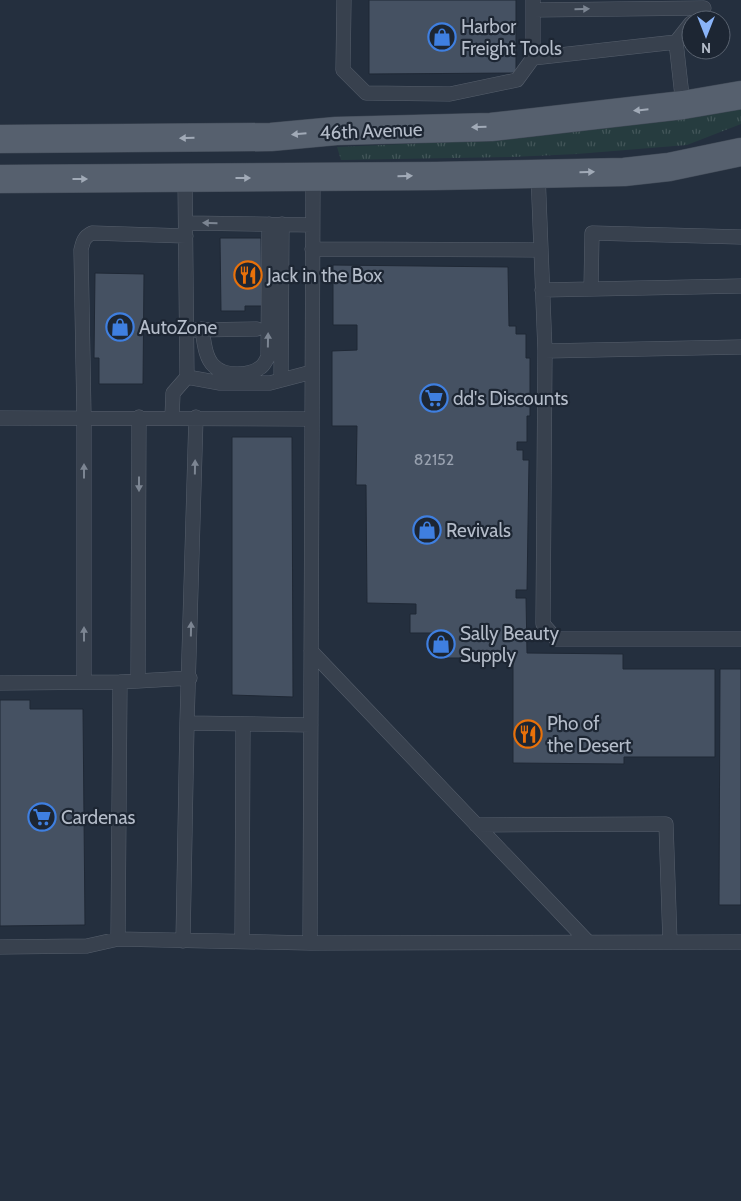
<svg xmlns="http://www.w3.org/2000/svg" width="741" height="1201" font-family="Cabin,sans-serif">
<style>
.grass{fill:url(#grass-tufts)}
.building{fill:#455162;stroke:#1f2835}
.lines{fill:none;stroke-linecap:round;stroke-linejoin:round}
.lane-casing{stroke:#565f6c;stroke-width:15}
.primary-casing{stroke:#414a57;stroke-width:29}
.lane{stroke:#38414e;stroke-width:14}
.primary{stroke:#56606e;stroke-width:28}
.oneway{fill:#7c8592}
.oneway2{fill:#a1aab7}
.labels{text-anchor:middle;dominant-baseline:central;stroke-width:4.5;stroke-linejoin:round;paint-order:stroke}
.number-label{font-size:16px;fill:#98a1af}
.poi-label{font-size:19px;fill:#b4bcc9;stroke:#1d2633;text-anchor:start}
.street-label{font-size:19px;fill:#b4bcc9;stroke:#1d2633}
</style>
<defs>
<pattern id="grass-tufts" width="24" height="20" patternUnits="userSpaceOnUse" patternTransform="scale(1.25)"><rect width="24" height="20" fill="#263c3f"/><path d="M3 7l-1-3M5 7V3M7 7l1-3M15 17l-1-3M17 17v-4M19 17l1-3" fill="none" stroke="#435659"/></pattern>
</defs>
<rect width="100%" height="100%" fill="#242f3e"/>
<!-- grass -->
<path class="grass" d="M 741,109 L 741,124 L 687,145 L 577,154 L 512,157 L 341,160 L 337,147 L 513,139 L 682,119 Z"/>
<!-- building -->
<path class="building" d="M 369,0 L 516,0 L 516,73 L 369,74 Z
M 220,238 L 261,238 L 262,306 L 245,306 L 245,311 L 221,311 Z
M 333,265 L 508,267 L 509,326 L 516,326 L 516,334 L 526,334 L 526,358 L 530,358 L 530,416 L 527,416 L 527,442 L 517,442 L 517,450 L 523,450 L 523,460 L 529,460 L 527,590 L 516,590 L 516,598 L 526,598 L 527,653 L 623,654 L 623,669 L 715,669 L 715,757 L 624,757 L 624,764 L 513,763 L 513,658 L 436,658 L 436,633 L 410,633 L 410,614 L 416,614 L 416,604 L 367,603 L 366,485 L 356,485 L 357,426 L 332,426 L 332,351 L 357,350 L 357,325 L 333,325 Z
M 95,273 L 144,274 L 143,384 L 99,384 L 99,358 L 94,358 Z
M 232,437 L 292,437 L 293,697 L 232,695 Z
M 720,669 L 741,669 L 741,905 L 719,905 Z
M 0,700 L 30,700 L 30,709 L 83,709 L 85,925 L 0,926 Z"/>
<g class="lines">
<!-- lane casing -->
<g class="lane-casing">
<path id="lane" d="M 344,0 L 343,70 L 366,93 L 450,94 L 517,80 L 533,58
M 533,0 L 533,58 L 676,42 L 683,105
M 533,10 L 704,8
M 676,42 L 691,23
M 538,173 L 545,351 L 543,624 L 556,639 L 741,639
M 186,223 L 312,225
M 312,249 L 541,250
M 591,289 L 592,233 L 741,237
M 542,290 L 741,286
M 202,329 C 204,341 205,358 214,366 C 224,377 250,376 261,367 C 264,365 266,360 268,357 L 269,224
M 195,330 L 257,329
M 545,351 L 741,347
M 187,377 L 220,383 L 270,383 L 312,372
M 281,380 L 282,224
M 172,417 L 173,393 L 187,377 L 185,179
M 196,417 L 187,723 L 311,725
M 0,418 L 312,419
M 311,651 L 588,942
M 190,678 L 120,682 L 118,939 L 310,943 L 313,178
M 138,680 L 139,417
M 84,682 L 84,417 L 81,250 C 83,241 84,237 92,233 L 186,236
M 0,683 L 120,682
M 476,825 L 666,824 L 670,942
M 183,941 L 187,723
M 242,942 L 243,724
M 310,943 L 741,942
M 0,947 L 87,946 L 118,939"/>
</g>
<!-- primary casing -->
<g class="primary-casing">
<path id="primary" d="M 0,139 L 271,137 L 336,131 L 491,127 L 683,105 L 741,95
M 0,179 L 436,176 L 624,172 L 669,167 L 741,152"/>
</g>
<!-- lane -->
<use href="#lane" class="lane"/>
<!-- primary -->
<use href="#primary" class="primary"/>
</g>
<!-- one-way arrows -->
<defs><path id="oneway-solid" d="M-6-.8H1V-3.2L6.5 0L1 3.2V.8H-6Z" transform="scale(1.25)"/></defs>
<g class="oneway">
<use href="#oneway-solid" transform="translate(582 9) rotate(-1)"/>
<use href="#oneway-solid" transform="translate(210 223) rotate(-179)"/>
<use href="#oneway-solid" transform="translate(268 340) rotate(-89)"/>
<use href="#oneway-solid" transform="translate(195 467) rotate(-89)"/>
<use href="#oneway-solid" transform="translate(84 471) rotate(-90)"/>
<use href="#oneway-solid" transform="translate(139 484) rotate(90)"/>
<use href="#oneway-solid" transform="translate(191 629) rotate(-89)"/>
<use href="#oneway-solid" transform="translate(84 634) rotate(-90)"/>
</g>
<g class="oneway2">
<use href="#oneway-solid" transform="translate(641 110) rotate(174)"/>
<use href="#oneway-solid" transform="translate(479 127) rotate(178)"/>
<use href="#oneway-solid" transform="translate(299 134) rotate(175)"/>
<use href="#oneway-solid" transform="translate(187 138) rotate(179)"/>
<use href="#oneway-solid" transform="translate(587 172) rotate(-1)"/>
<use href="#oneway-solid" transform="translate(405 176) rotate(-1)"/>
<use href="#oneway-solid" transform="translate(243 178)"/>
<use href="#oneway-solid" transform="translate(80 179)"/>
</g>
<!-- icons -->
<defs>
<g id="shop-ring" transform="scale(1.4375)"><circle r="9.5" fill="#1d2633" stroke="#3f7fe0" stroke-width="1.5"/><path d="M-5-2.5h2.3a2.7 3.5 0 0 1 5.4 0H5L5.5 6h-11ZM-1.5-2.5h3a1.5 2.3 0 0 0-3 0Z" fill="#3f7fe0"/></g>
<g id="restaurant-ring" transform="scale(1.4375)"><circle r="9.5" fill="#1d2633" stroke="#e8710a" stroke-width="1.5"/><path d="M-5-6h1v4h1v-4h1v4h1v-4h1v5L-1.5 .5V6h-2V.5L-5-1ZM5-6V6H3V1.5H1.5Q1.5-4 5-6Z" fill="#e8710a"/></g>
<g id="supermarket-ring" transform="scale(1.4375)"><circle r="9.5" fill="#1d2633" stroke="#3f7fe0" stroke-width="1.5"/><path d="M-6-5.5h2.5l.6 2H6L4.5 2H-2.5L-4.4-4H-6ZM-1.5 3.2a1.3 1.3 0 1 0 .1 0ZM3 3.2a1.3 1.3 0 1 0 .1 0Z" fill="#3f7fe0"/></g>
</defs>
<g fill-rule="evenodd">
<use href="#shop-ring" x="442" y="37"/>
<use href="#restaurant-ring" x="248" y="275"/>
<use href="#shop-ring" x="120" y="327"/>
<use href="#supermarket-ring" x="434" y="398"/>
<use href="#shop-ring" x="427" y="530"/>
<use href="#shop-ring" x="441" y="644"/>
<use href="#restaurant-ring" x="528" y="734"/>
<use href="#supermarket-ring" x="42" y="817"/>
</g>
<g class="labels">
<!-- number labels -->
<g class="number-label">
<text x="434" y="459">82152</text>
</g>
<!-- poi labels -->
<g class="poi-label">
<text x="461" y="26">Harbor<tspan x="461" dy="22">Freight Tools</tspan></text>
<text x="267" y="275">Jack in the Box</text>
<text x="139" y="327">AutoZone</text>
<text x="453" y="398">dd's Discounts</text>
<text x="446" y="530">Revivals</text>
<text x="460" y="633">Sally Beauty<tspan x="460" dy="22">Supply</tspan></text>
<text x="547" y="723">Pho of<tspan x="547" dy="22">the Desert</tspan></text>
<text x="61" y="817">Cardenas</text>
</g>
<!-- street labels -->
<g class="street-label">
<text transform="translate(371 131) rotate(-2)">46th Avenue</text>
</g>
</g>
<!-- north arrow -->
<g transform="translate(706 35) rotate(180)"><circle r="24" fill="#1d2633" stroke="#59626f"/>
<path d="M0-4L9 19L0 12L-9 19Z" fill="#8ab4f8"/>
<text y="-8" font-size="14" font-weight="bold" text-anchor="middle" fill="#b4bcc9">N</text>
</g>
</svg>
